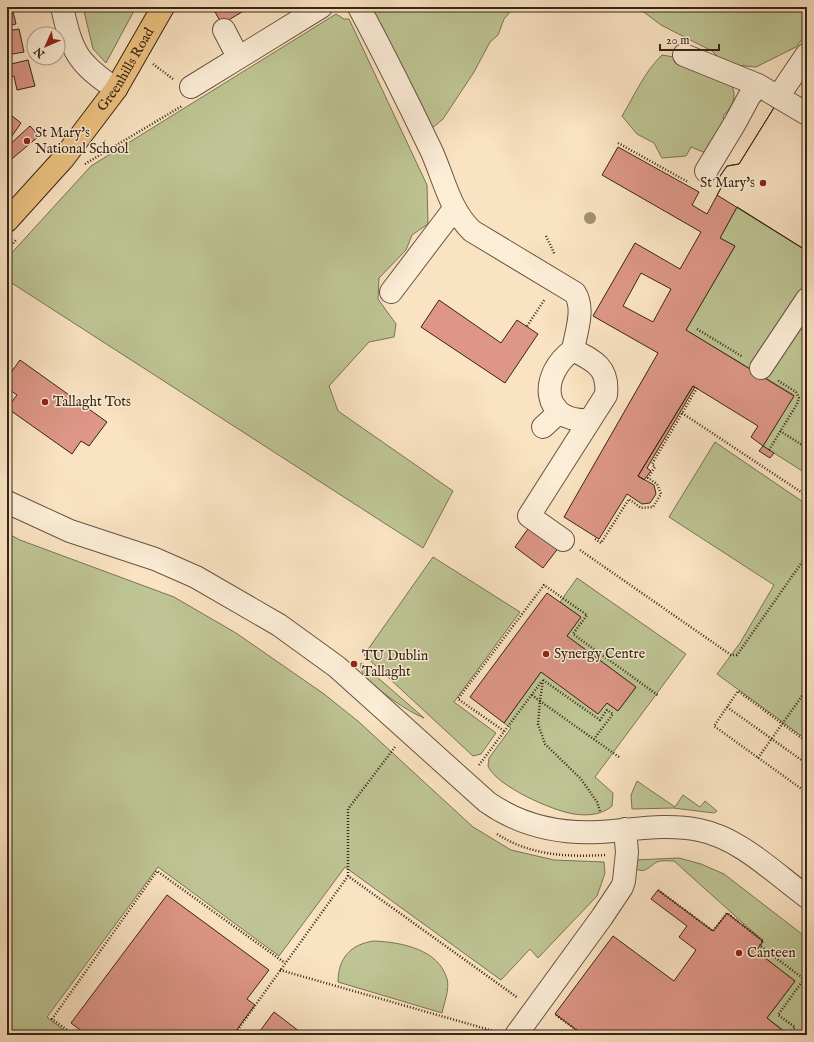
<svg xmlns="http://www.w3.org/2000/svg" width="814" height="1042" font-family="'IM FELL English',serif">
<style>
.green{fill:#bec493;stroke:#7a7454}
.building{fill:#dd9687;stroke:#372516;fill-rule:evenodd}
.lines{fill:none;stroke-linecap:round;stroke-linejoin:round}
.minor-casing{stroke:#685441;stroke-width:24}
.major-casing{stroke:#372516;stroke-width:24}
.path{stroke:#372516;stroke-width:2.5;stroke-dasharray:1 2;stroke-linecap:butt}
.minor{stroke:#fcedd7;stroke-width:22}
.major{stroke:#edc281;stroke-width:22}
.tree{fill:#a19074}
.poi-dot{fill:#8f2418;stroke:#fcedd7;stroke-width:1.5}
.labels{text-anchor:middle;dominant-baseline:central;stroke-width:3;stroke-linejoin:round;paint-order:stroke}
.street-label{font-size:14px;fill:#372516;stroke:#fcedd7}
.poi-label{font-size:14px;fill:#372516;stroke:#fcedd7;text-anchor:start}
</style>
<rect width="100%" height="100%" fill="#fae3c2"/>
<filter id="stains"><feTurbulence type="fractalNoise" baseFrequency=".005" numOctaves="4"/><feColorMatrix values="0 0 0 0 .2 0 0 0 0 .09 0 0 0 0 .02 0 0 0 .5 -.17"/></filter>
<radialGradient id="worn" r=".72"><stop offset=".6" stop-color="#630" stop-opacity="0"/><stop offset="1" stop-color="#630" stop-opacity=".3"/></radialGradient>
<!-- green -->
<path class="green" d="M 83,7 L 136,7 L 106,63 L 93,49 Z
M 372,7 L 514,7 L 504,19 L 498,35 L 490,42 L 474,72 L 443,119 L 431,129 L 368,10 Z
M 637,7 L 807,7 L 805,15 L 807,18 L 807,33 L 796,47 L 756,67 L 725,64 L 712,51 L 661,25 Z
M 336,14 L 344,19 L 349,19 L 427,185 L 428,224 L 412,235 L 406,250 L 379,278 L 378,299 L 396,324 L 394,337 L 369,342 L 329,386 L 338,411 L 453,491 L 423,548 L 7,280 L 7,258 L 91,166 Z
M 662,55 L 674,57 L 727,75 C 736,92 738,101 723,116 L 727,128 L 711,151 L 703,152 L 691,147 L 686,156 L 662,158 L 654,143 L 637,134 L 622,116 C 635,95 644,72 662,55 Z
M 737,207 L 807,251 L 807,474 L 763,446 L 794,395 L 686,330 L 735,246 L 720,238 Z
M 715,442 L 803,502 L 807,501 L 807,740 L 717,674 L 740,643 L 774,585 L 669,517 Z
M 7,533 L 20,540 L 174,597 L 236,633 L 324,694 L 359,722 L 473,827 L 511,850 L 554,860 L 604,862 L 605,873 L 597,896 L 538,958 L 530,949 L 501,980 L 345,867 L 279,956 L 158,867 L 47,1017 L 70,1035 L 7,1035 Z
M 433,557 L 520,612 L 454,702 L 496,733 L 481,754 L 473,756 L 364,655 Z
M 577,578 L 686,654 L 595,777 L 613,793 L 612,806 C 602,815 587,816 574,814 C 553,811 496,786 488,766 L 489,758 L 511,728 L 504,723 L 541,672 L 607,703 L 618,711 L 636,687 L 567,636 L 581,617 L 560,602 Z
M 361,663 L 424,718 C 407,711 378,691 366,677 C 362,673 360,668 361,663 Z
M 637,781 L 675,807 L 683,795 L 700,807 L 705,801 L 717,811 L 714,813 L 673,808 L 632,809 L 631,795 Z
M 679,858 L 701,864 L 724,874 L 807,938 L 807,1035 L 778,1035 L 782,1029 L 767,1018 L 795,981 L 756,951 L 763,941 L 674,861 C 669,861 661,860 657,862 C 649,866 646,874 636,869 L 633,860 Z
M 374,941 C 400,942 439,949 447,979 C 450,989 444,1003 442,1013 L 338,982 C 338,958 351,944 374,941 Z"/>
<!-- building -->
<path class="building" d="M 7,7 L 12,7 L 16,24 L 7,26 Z
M 212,7 L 250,7 L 222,24 Z
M 19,29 L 24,52 L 7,55 L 7,31 Z
M 28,60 L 35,86 L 17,90 L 14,76 L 7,78 L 7,65 Z
M 775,106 L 807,126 L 807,251 L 737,207 L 720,238 L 735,246 L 686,330 L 794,396 L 763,446 L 751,437 L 758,426 L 693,386 L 638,476 L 654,485 L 656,494 L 650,503 L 642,504 L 627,494 L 599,539 L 564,517 L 658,353 L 593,316 L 635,243 L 680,269 L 701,232 L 602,175 L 618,147 L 699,192 L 692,205 L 707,214 L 721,188 L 718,179 L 727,166 L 739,164 ZM 641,273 L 671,289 L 653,322 L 623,306 Z
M 775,106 L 807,126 L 807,251 L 717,195 L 721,188 L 718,179 L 727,166 L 739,164 Z
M 12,116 L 21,123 L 7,143 L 7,123 Z
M 30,126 L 39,136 L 7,163 L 7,147 Z
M 439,300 L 501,343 L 517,320 L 538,334 L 505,383 L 421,327 Z
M 20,360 L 107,422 L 89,446 L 81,441 L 72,454 L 7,408 L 17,395 L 7,388 L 7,378 Z
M 693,386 L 695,387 L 647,468 L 651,471 L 644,480 L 638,476 Z
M 763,446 L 774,453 L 770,458 L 759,451 Z
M 530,526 L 559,547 L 543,568 L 515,547 Z
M 547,593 L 581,617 L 567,636 L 636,687 L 618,711 L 607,703 L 598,714 L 541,672 L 504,723 L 470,697 Z
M 658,890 L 713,931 L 727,913 L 763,941 L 756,951 L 795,981 L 767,1018 L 782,1030 L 778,1035 L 583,1035 L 555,1014 L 613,936 L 674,981 L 696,950 L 679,937 L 687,926 L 651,899 Z
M 167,895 L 269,970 L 247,999 L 255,1005 L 233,1035 L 87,1035 L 71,1023 Z
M 274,1012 L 304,1035 L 257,1035 Z"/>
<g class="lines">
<!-- minor casing -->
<g class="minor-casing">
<path id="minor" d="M 62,7 C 72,52 77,63 116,89
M 359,7 C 384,54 408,102 431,150 C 444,178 449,209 472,231 L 575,293 C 585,309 576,332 573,350 C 539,374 540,423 590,420
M 224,30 L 238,57
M 684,55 L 758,85 L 807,114
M 191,87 L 321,7
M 778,97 L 807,54
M 706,171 L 735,123 L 749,97 L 758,85
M 391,292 L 454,209
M 761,368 L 807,299
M 543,427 L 555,416 L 556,408
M 7,502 L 70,531 L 155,559 L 196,577 L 279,625 L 337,667 L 487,802 C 521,826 558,834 599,832 C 633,830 666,823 699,830 C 740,838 774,873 807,897
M 563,540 L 529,516 L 606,395 C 609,368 595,361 573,350
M 516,1035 L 602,917 L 622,887 L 624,881 L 627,852 L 625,829"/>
</g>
<!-- major casing -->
<g class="major-casing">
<g id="major">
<path id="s1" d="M 7,221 L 63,159 L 116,89 L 163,7"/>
</g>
</g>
<!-- path -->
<path class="path" d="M 153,64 L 173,79
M 102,143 L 107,140
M 618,143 L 688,182
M 85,164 L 182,106
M 546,236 L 555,255
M 7,250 L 16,240
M 527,326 L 545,299
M 697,329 L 743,357
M 682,413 L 807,496
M 780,431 L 807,448
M 769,450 L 797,404 L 799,398 L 796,392 L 777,380
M 595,539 L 601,543 L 629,499 L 641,508 L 653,507 L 661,494 L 657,484 L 648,478 L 655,467 L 652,464 L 697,388
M 580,550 L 731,655 L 737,655 L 807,555
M 543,680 L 600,720 L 607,710 L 613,714 L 594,739
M 543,680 L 540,701 L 619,757
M 532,695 L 540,701 L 538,724 L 545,744 L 581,779 L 597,802 L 600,811
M 802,695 L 807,699
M 727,707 L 807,764
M 504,731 L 458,699 L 544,585 L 587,615 L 573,634 L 659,696
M 807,742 L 738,691 L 714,726 L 803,790 L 807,783
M 758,758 L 807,689
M 479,765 L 542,681
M 497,834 C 531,856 568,857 606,855
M 348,876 L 348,809 L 395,747
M 658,890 L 713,931 L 727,913 L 763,941 L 760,946 L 804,979 L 778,1015 L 795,1027 L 789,1035
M 280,970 L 497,1032
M 556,1015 L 583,1035
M 74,1035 L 52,1019 L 157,871 L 285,963
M 234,1035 L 348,876 L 518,998
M 482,1035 L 487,1029"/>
<!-- minor -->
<use href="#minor" class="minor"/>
<!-- major -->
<use href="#major" class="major"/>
</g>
<!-- trees -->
<circle class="tree" cx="590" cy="218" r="6"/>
<!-- markers -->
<g class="poi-dot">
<circle cx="27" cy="141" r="4"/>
<circle cx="763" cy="183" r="4"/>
<circle cx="45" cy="402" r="4"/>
<circle cx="546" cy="654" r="4"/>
<circle cx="354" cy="664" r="4"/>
<circle cx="739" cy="953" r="4"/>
</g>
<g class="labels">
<!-- street labels -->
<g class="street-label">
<text stroke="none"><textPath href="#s1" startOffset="193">Greenhills Road</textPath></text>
</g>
<!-- poi labels -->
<g class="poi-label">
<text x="35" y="133">St Mary's<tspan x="35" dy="16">National School</tspan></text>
<text x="755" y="183" text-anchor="end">St Mary's</text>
<text x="53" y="402">Tallaght Tots</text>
<text x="554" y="654">Synergy Centre</text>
<text x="362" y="656">TU Dublin<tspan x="362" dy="16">Tallaght</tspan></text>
<text x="747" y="953">Canteen</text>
</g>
</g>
<!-- margin -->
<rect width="814" height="1042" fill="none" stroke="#fae3c2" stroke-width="24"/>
<rect x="8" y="8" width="798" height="1026" fill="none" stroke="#372516" stroke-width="2"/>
<rect x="12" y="12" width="790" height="1018" fill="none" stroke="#372516"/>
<!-- north arrow -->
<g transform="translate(46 46) rotate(225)"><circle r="19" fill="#fcedd7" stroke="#ad9d8a"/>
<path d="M0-3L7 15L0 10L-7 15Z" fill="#8f2418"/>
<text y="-6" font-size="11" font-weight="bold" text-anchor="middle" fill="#372516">N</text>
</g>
<!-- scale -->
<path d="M660 44v6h59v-6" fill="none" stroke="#372516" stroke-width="2"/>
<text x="666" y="44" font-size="12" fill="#372516" stroke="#fcedd7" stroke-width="3" paint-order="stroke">20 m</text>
<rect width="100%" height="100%" filter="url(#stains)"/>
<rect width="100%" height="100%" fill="url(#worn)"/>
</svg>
